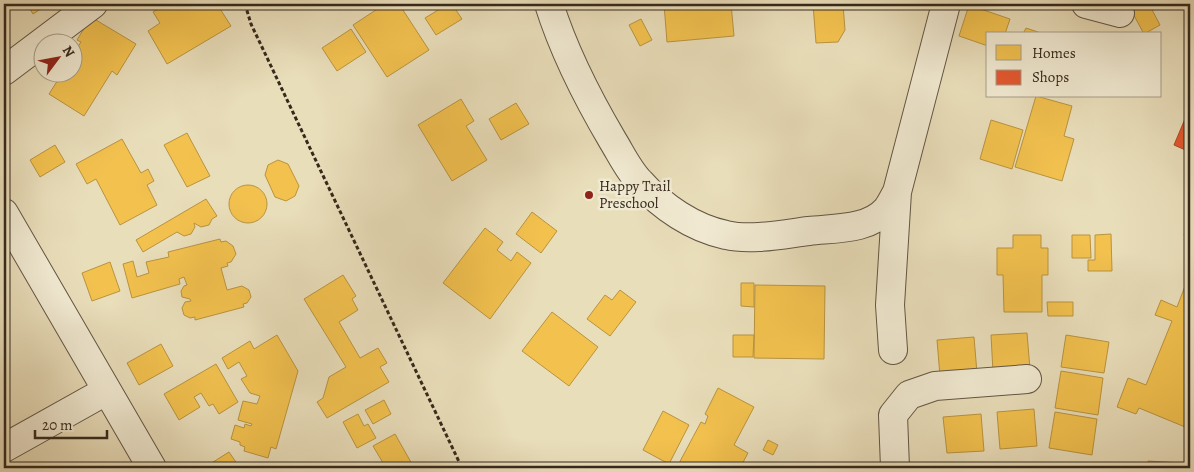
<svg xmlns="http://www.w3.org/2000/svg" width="1194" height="472" font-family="Alegreya,serif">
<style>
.homes{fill:#f2c14e;stroke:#b9933f}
.shops{fill:#e4572e;stroke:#b04929}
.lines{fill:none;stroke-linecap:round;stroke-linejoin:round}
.street-casing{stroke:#625644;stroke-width:30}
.path{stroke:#35291c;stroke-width:3;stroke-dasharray:4 2.5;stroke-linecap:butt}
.street{stroke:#f1ead2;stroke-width:28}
.poi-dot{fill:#8f2418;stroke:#f1ead2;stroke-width:2}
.labels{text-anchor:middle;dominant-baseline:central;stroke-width:5;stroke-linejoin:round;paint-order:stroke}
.poi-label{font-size:15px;fill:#35291c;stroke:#f1ead2;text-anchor:start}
</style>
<rect width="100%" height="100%" fill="#e9deba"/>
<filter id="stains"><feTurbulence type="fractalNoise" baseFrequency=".004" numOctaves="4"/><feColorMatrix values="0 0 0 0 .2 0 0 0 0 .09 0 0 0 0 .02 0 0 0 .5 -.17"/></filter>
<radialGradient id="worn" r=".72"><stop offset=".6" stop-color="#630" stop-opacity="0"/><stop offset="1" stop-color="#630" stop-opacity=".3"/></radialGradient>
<!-- homes -->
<path class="homes" d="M 27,4 L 47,4 L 47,5 L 33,14 Z
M 166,4 L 217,4 L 231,26 L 167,64 L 148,31 L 160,23 L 153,12 Z
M 385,4 L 399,4 L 429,50 L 387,77 L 353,25 Z
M 448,4 L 452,4 L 462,19 L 436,35 L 425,18 Z
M 664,4 L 731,4 L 734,36 L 667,42 Z
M 813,4 L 843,4 L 845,30 L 838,42 L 816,43 Z
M 1138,4 L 1149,4 L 1160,25 L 1144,34 L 1130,8 Z
M 969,5 L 1010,19 L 1005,34 L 988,34 L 988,46 L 959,36 Z
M 91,17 L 136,44 L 117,75 L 112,71 L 84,116 L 49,94 L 63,72 L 72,72 L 72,56 L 81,42 L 77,40 Z
M 641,19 L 652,40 L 640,46 L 629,25 Z
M 1026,28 L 1044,34 L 1023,34 Z
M 351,29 L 366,52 L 337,71 L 322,48 Z
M 1036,96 L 1072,106 L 1064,136 L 1074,139 L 1062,181 L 1015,167 Z
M 461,99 L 474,121 L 466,126 L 487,160 L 452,181 L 418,125 Z
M 516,103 L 529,124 L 501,140 L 489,119 Z
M 991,120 L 1023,130 L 1012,169 L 980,159 Z
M 187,133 L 210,176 L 187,187 L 164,145 Z
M 122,139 L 141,173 L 148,169 L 154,181 L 147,185 L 157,205 L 120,225 L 96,179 L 87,184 L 76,164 Z
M 55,145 L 65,162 L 40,177 L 30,160 Z
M 278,160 L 288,164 L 299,186 L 295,196 L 286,201 L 275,197 L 265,175 L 268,165 Z
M229 204a19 19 0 1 1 38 0a19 19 0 1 1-38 0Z
M 206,199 L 217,216 L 212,219 L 209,225 L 201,227 L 194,223 L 195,227 L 191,234 L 184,236 L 177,232 L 143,252 L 136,240 Z
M 532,212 L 557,231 L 541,253 L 516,234 Z
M 1190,219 L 1190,238 L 1184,235 Z
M 485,228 L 503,242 L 497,250 L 511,261 L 517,252 L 531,263 L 490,319 L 443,283 Z
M 1111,234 L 1112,271 L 1088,271 L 1088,260 L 1095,260 L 1095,235 Z
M 1013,235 L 1041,235 L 1041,248 L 1048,248 L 1048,275 L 1042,275 L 1042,312 L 1004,312 L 1003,275 L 997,275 L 997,248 L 1013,248 Z
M 1072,235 L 1090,235 L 1091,258 L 1072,258 Z
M 220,239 L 221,242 L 226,241 L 233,246 L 236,254 L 231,262 L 227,263 L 228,266 L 221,268 L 227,290 L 242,286 L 249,290 L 251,297 L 247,303 L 243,304 L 244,307 L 195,320 L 195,317 L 190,318 L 184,315 L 182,308 L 185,302 L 191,301 L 190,299 L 182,297 L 181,291 L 184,286 L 187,285 L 184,277 L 179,279 L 180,284 L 132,298 L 123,264 L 133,261 L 137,277 L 149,273 L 146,262 L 169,257 L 168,252 Z
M 110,262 L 120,291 L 92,301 L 82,273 Z
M 1190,273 L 1190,429 L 1139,408 L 1136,414 L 1117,407 L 1128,378 L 1146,385 L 1172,321 L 1155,315 L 1161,300 L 1177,307 Z
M 343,275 L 356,296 L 352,299 L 358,310 L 339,322 L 360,358 L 378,348 L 387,363 L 380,367 L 389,382 L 327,418 L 317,402 L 323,398 L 329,377 L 346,367 L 304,299 Z
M 741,283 L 754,283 L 754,307 L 741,306 Z
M 755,285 L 825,286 L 824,359 L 754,358 Z
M 620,290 L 636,302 L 610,336 L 587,319 L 605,295 L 612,300 Z
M 1047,302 L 1073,302 L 1073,316 L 1048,316 Z
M 552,312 L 598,347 L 569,386 L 522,351 Z
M 1027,333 L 1030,369 L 993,372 L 991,335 Z
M 277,335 L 298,371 L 276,449 L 271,447 L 268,458 L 244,451 L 245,447 L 240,445 L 240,442 L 231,439 L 235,425 L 244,428 L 245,424 L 251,426 L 252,424 L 238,420 L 243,401 L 257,404 L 260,396 L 250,393 L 241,379 L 247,376 L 239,362 L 228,369 L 222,358 L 250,341 L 254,349 Z
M 733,335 L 754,335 L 753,357 L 733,357 Z
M 1066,335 L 1109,342 L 1104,373 L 1061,367 Z
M 974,337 L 977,373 L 940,376 L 937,340 Z
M 161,344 L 173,366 L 139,385 L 127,363 Z
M 216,364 L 238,402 L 219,414 L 213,404 L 209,406 L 201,393 L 194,397 L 200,407 L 179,420 L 164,394 Z
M 1061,371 L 1103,378 L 1098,415 L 1055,408 Z
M 718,388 L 754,407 L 734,445 L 748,453 L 740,468 L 679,468 L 677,467 L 701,422 L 705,424 L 708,416 L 705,414 Z
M 384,400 L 391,414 L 373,424 L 365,410 Z
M 1034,409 L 1037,446 L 1000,449 L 997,412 Z
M 663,411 L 689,425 L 669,464 L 643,450 Z
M 1055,412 L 1097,419 L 1092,455 L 1049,448 Z
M 358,414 L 364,426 L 368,424 L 376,438 L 357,448 L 343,422 Z
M 981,414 L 984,451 L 947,453 L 943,417 Z
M 395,434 L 412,464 L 405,468 L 386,468 L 373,446 Z
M 768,440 L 778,445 L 773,455 L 763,450 Z
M 229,452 L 238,465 L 233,468 L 213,468 L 210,464 Z
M 1148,461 L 1181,463 L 1181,468 L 1148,468 Z"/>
<!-- shops -->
<path class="shops" d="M 1190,107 L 1190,152 L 1174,145 Z"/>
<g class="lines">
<!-- street casing -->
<g class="street-casing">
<path id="street" d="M 549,4 C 564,52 587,97 613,141 C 621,154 629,171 640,182 C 662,207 693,228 726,235 C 751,241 784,234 809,231 C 835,228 869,230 887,209 C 891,204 894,197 897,192 L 946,4
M 1086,4 L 1120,13
M 4,71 L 93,4
M 4,213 L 152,468
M 893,350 L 890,305 L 897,192
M 4,448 L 106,391
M 895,468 L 893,415 L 909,395 L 935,386 L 1027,379"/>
</g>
<!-- path -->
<path class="path" d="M 245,4 L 251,24 L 462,468"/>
<!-- street -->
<use href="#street" class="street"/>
</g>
<!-- markers -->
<circle class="poi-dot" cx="589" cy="195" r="5"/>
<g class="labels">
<!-- poi labels -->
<g class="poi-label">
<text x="599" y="186">Happy Trail<tspan x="599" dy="17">Preschool</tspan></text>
</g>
</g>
<!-- margin -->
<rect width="1194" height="472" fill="none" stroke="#e9deba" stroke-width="20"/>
<rect x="5" y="5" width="1184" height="462" fill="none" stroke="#35291c" stroke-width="2.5"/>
<rect x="10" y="10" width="1174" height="452" fill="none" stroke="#35291c"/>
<!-- legend -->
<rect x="986" y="32" width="175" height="65" fill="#f1ead2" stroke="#a69d89"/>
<rect x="996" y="45" width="25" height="15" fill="#f2c14e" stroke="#a69d89"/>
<text x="1032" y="58" font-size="15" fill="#35291c">Homes</text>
<rect x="996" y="70" width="25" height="15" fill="#e4572e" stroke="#a69d89"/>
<text x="1032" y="82" font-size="15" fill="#35291c">Shops</text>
<!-- north arrow -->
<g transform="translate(58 58) rotate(58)"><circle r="24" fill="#f1ead2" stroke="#a69d89"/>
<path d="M0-4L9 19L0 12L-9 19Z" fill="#8f2418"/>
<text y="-8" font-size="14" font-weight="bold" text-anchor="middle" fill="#35291c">N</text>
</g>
<!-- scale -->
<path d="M35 430v8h72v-8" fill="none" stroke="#35291c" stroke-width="2.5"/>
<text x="42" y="430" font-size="15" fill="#35291c" stroke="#f1ead2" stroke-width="4" paint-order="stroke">20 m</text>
<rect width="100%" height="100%" filter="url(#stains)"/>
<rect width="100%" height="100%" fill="url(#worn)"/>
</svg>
